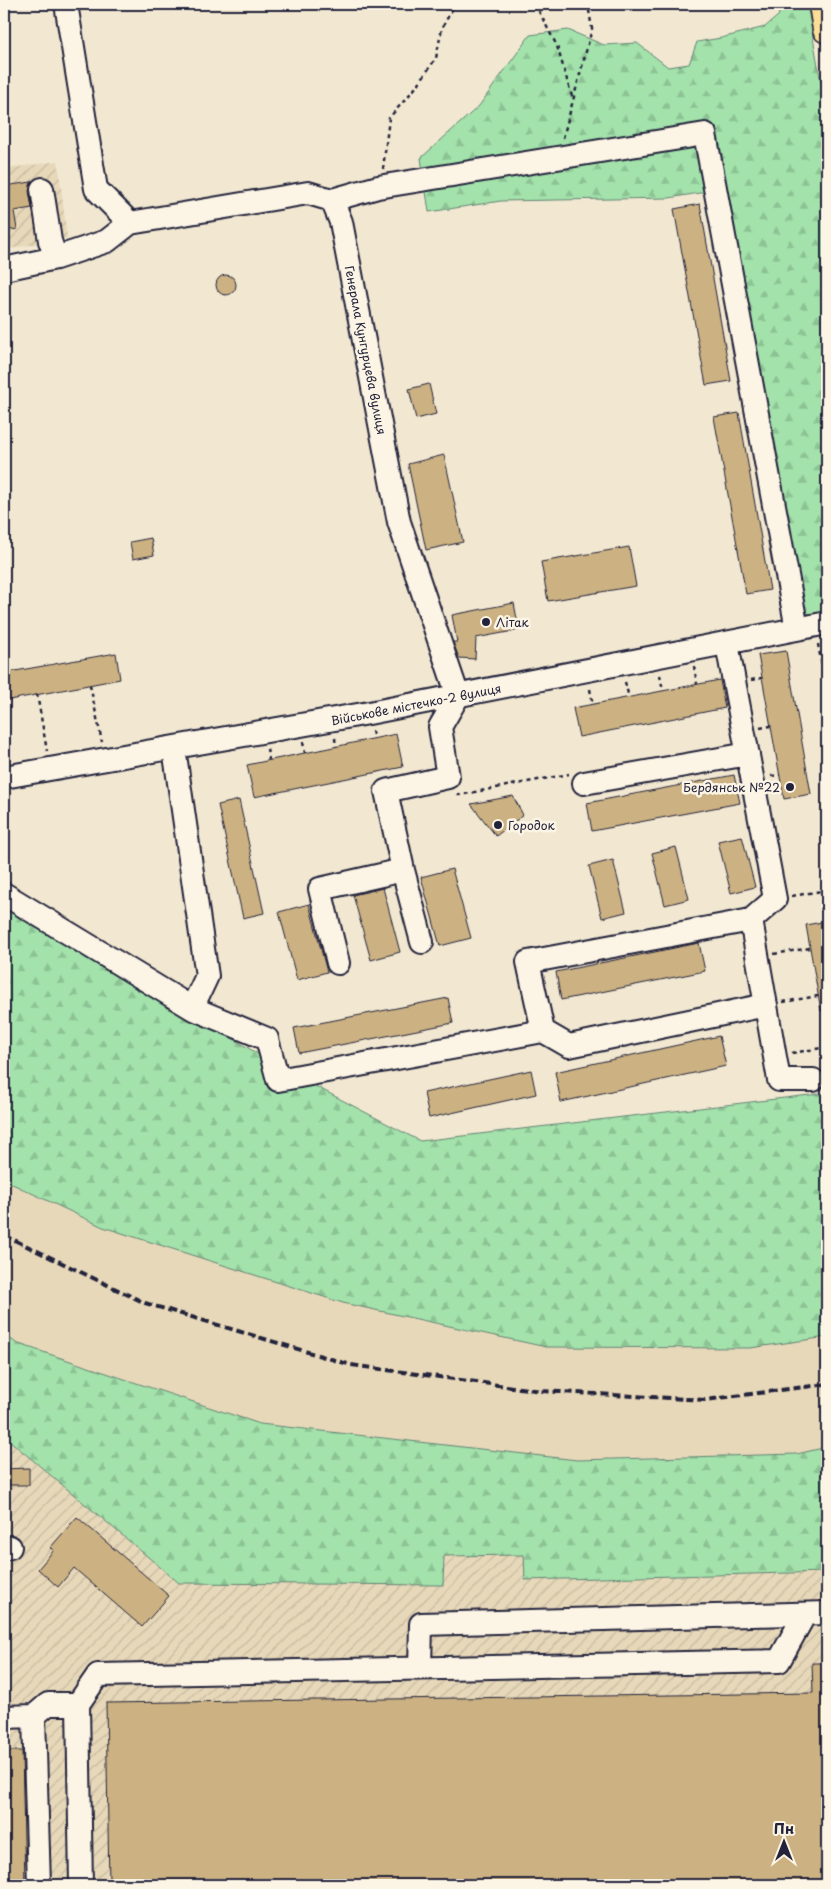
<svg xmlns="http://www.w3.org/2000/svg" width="831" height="1889" font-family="'Playpen Sans',sans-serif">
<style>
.built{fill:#e7d8b9}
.industrial{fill:url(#industrial-furrows)}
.forest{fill:url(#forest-firs);stroke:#628273}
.building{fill:#ccb282;stroke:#22223b}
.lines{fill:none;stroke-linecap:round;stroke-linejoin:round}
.minor-casing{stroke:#22223b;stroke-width:26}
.major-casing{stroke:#22223b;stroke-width:31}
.path{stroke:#22223b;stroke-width:2.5;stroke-dasharray:4 4;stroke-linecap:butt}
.minor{stroke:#fcf5e5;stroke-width:22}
.major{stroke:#fcde96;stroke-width:28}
.rail{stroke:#22223b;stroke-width:4;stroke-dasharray:8 4;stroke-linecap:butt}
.poi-dot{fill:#22223b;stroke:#fcf5e5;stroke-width:2}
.labels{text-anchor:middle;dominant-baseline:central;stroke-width:5;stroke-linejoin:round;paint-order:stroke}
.street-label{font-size:12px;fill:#22223b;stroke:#fcf5e5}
.poi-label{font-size:12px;fill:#22223b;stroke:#fcf5e5;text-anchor:start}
</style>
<defs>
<pattern id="industrial-furrows" width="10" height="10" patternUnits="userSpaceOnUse" patternTransform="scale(1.25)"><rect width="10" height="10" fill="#e7d8b9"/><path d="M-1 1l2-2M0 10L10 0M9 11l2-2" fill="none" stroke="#c6b9a0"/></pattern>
<pattern id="forest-firs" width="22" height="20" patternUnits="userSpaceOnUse" patternTransform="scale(1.25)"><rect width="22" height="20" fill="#a3e2ab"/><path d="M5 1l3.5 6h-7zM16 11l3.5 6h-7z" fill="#8cc294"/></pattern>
</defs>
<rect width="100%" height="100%" fill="#f2e8d1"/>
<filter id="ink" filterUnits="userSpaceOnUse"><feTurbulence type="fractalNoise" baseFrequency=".02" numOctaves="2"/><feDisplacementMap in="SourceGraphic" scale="10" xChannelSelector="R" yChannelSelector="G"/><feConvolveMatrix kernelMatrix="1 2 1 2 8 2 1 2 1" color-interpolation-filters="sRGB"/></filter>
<g filter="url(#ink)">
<!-- built -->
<path class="built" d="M 4,1180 L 103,1227 L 343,1303 L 546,1347 L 750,1348 L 827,1337 L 827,1447 L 797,1454 L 577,1460 L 260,1424 L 16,1343 L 4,1334 Z"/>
<!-- industrial -->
<path class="industrial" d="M 58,161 L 67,238 L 4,250 L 4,169 Z
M 4,1436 L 179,1583 L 443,1585 L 444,1556 L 524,1555 L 526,1580 L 827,1572 L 827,1885 L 4,1885 Z"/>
<!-- forest -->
<path class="forest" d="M 777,4 L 807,4 L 827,116 L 827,612 L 813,615 L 804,612 L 724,189 L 669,198 L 501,201 L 429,212 L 421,158 L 479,106 L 530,35 L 568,30 L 604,45 L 637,43 L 668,67 L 689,64 L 697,42 L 721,38 L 765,27 L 779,15 Z
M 4,897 L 279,1067 L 420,1141 L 827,1093 L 827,1337 L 750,1348 L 546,1347 L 343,1303 L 103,1227 L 4,1180 Z
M 4,1334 L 16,1343 L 260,1424 L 577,1460 L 797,1454 L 827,1447 L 827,1572 L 525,1580 L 524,1555 L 444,1556 L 443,1585 L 179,1583 L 4,1436 Z"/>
<!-- building -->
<path class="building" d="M 32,182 L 29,191 L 32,208 L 14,211 L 17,229 L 4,231 L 4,186 Z
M 700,204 L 731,381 L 706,385 L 674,209 Z
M216 285a10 10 0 1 1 20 0a10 10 0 1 1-20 0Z
M 429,384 L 436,414 L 416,419 L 409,389 Z
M 739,413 L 770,590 L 746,594 L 714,417 Z
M 444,455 L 463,542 L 426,550 L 408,464 Z
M 151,538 L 154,555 L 133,559 L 130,542 Z
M 629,547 L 636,586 L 548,601 L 541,562 Z
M 514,603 L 519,630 L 476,638 L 475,659 L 459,658 L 453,642 L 457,642 L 452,615 Z
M 786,651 L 811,794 L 784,799 L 758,655 Z
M 116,653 L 120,679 L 4,701 L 4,673 Z
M 720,680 L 725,708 L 579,737 L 573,708 Z
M 396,734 L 403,767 L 254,797 L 247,765 Z
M 734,775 L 740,803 L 592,831 L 587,803 Z
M 513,796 L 523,815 L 496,836 L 471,804 Z
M 239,800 L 264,913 L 243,918 L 218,805 Z
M 742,836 L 755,887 L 731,893 L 718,841 Z
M 676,847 L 689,899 L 665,905 L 652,853 Z
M 613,860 L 626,912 L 602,918 L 589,866 Z
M 452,869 L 471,938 L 440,946 L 421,877 Z
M 383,888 L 400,952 L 371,960 L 353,895 Z
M 309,904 L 327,972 L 297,980 L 279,912 Z
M 827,921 L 827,1010 L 821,1011 L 806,925 Z
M 699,943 L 705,971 L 561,1000 L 556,972 Z
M 448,998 L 453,1023 L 299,1053 L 294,1028 Z
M 719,1036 L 726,1066 L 561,1102 L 555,1072 Z
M 531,1070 L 536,1094 L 429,1118 L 424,1093 Z
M 29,1468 L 29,1485 L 4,1485 L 4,1469 Z
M 77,1517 L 169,1596 L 142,1627 L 74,1568 L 58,1587 L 38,1569 L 54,1550 L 50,1548 Z
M 812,1663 L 827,1663 L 827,1885 L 109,1885 L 106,1703 L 813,1693 Z
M 4,1751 L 22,1751 L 25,1885 L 4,1885 Z"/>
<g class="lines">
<!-- minor casing -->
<g class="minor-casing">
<path id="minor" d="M 66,4 L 96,189 L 130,223
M 42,189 L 50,241 L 56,258
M 332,200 L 378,187 L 705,134 L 797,629
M 4,269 L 56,258 L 107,241 L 130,223 L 308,193 L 332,200 L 341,222 L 399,522 L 458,696
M 4,777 L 369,713 L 827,623
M 584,783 L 748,754
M 403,870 L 422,942
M 4,894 L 192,1008 L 207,976 L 174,748
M 751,920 L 779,1080 L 813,1080
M 338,963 L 320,889 L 403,870 L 386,791 L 448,777 L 440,727 L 458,696
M 192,1008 L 267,1039 L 278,1080 L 543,1031 L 528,962 L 751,920 L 775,899 L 727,644
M 543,1031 L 569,1046 L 766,1005
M 4,1549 L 10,1547
M 420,1668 L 421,1624 L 827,1613
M 78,1704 L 81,1885
M 34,1716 L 48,1704 L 78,1704 L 98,1675 L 779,1661 L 805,1614
M 4,1717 L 34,1716 L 39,1885"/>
</g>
<!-- major casing -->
<g class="major-casing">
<path id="major" d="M 823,4 L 827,29"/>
</g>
<!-- path -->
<path class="path" d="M 535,4 L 557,46 L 573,100
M 563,138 L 592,29 L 588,4
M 383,169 L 389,118 L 417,86 L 436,58 L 442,28 L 455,4
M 818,644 L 827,694
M 694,666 L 697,684
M 660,675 L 663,691
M 751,680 L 762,678
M 625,682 L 629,698
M 90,685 L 102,742
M 590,689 L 593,705
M 37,694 L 47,751
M 760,728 L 771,726
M 372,731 L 374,739
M 335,738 L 336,747
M 303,742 L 305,753
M 267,749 L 269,760
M 771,776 L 780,775
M 458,793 L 459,795 L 569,774
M 792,896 L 827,890
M 774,954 L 810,948
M 783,1002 L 818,996
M 792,1053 L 827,1047"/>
<!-- minor -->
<use href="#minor" class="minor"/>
<!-- major -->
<use href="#major" class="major"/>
<!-- rail -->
<path class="rail" d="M 4,1235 L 145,1303 L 351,1365 L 542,1391 L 705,1400 L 827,1384"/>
</g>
</g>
<!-- markers -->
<g class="poi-dot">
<circle cx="486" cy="622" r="5"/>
<circle cx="790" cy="787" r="5"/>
<circle cx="498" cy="825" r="5"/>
</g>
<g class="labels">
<!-- street labels -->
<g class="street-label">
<text transform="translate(366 350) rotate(79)">Генерала Кунгурцева вулиця</text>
<text transform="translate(416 704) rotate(-11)">Військове містечко-2 вулиця</text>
</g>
<!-- poi labels -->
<g class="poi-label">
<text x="496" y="622">Літак</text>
<text x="780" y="787" text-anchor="end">Бердянськ №22</text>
<text x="508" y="825">Городок</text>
</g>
</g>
<!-- margin -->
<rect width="831" height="1889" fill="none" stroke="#fcf5e5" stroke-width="20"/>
<rect x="10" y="10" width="811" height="1869" fill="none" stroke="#22223b" stroke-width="2" filter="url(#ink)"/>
<!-- north arrow -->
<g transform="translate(784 1842)" stroke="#fcf5e5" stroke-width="4" paint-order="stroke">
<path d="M0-4L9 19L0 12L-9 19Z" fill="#22223b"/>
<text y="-8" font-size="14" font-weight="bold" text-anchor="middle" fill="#22223b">Пн</text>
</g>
</svg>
